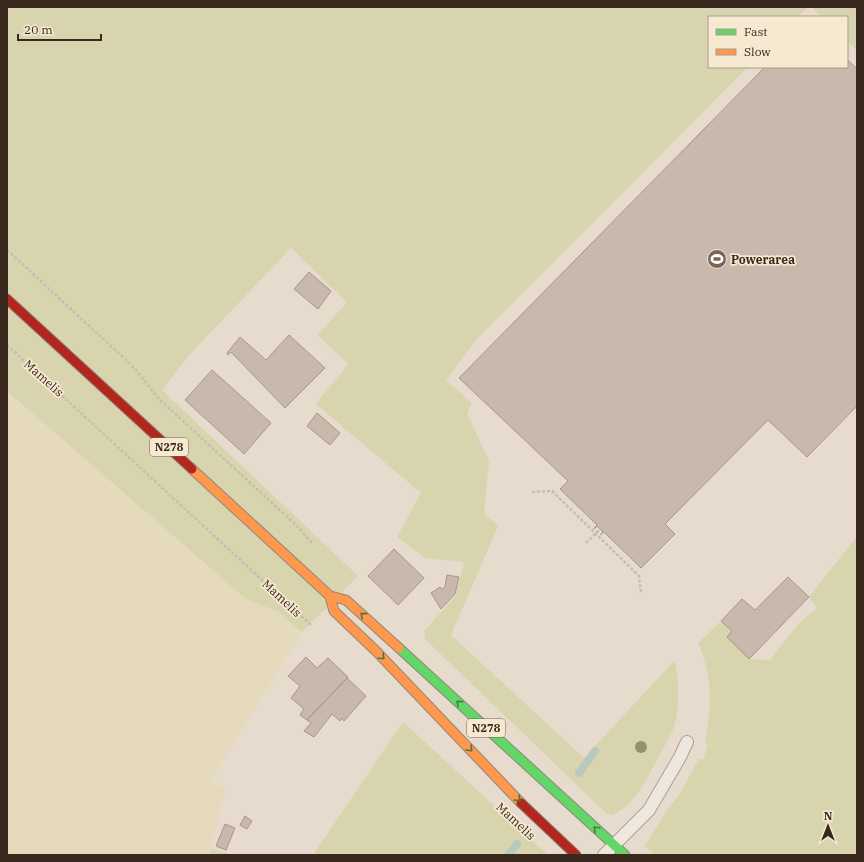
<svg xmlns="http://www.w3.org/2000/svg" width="864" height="862" font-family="'IBM Plex Serif',serif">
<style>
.farmland{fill:#e6dabc}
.green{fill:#d8d4ae}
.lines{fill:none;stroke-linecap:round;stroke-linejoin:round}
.stream{stroke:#b8cabd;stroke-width:8}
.building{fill:#c9b9ad;stroke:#a6978b}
.lane-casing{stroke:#aba095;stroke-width:14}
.fast-casing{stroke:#90867c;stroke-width:11}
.slow-casing{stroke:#90867c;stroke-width:11}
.jam-casing{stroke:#90867c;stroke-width:11}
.path{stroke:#c5beb5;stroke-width:2.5;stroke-dasharray:3 2;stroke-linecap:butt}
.lane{stroke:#ede7de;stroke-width:12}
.fast{stroke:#63d668;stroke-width:9}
.slow{stroke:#ff974d;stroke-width:9}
.jam{stroke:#b3261e;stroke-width:9}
.tree{fill:#92926e}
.oneway{stroke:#4c763f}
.labels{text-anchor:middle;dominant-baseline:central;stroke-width:3.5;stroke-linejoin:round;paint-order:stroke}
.shield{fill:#f7e9d1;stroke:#726253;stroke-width:1}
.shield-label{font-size:11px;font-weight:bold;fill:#39281d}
.poi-label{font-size:12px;font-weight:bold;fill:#39281d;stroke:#f7e9d1;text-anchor:start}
.street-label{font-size:12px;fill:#39281d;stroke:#f7e9d1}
</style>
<rect width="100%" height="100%" fill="#e6dbcc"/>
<!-- farmland -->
<path class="farmland" d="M 7,391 L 246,599 L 279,612 L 302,632 L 211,780 L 226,790 L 209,855 L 7,855 Z"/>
<!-- green -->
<path class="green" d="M 7,7 L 808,7 L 798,17 L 709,17 L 709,67 L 748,67 L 476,340 L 446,380 L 472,403 L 467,413 L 489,461 L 484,513 L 498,526 L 451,635 L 584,758 L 675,660 C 679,682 680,704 674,727 C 671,736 665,745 660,754 C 648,776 636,805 612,815 L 606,813 L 425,639 L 424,631 L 455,597 L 464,562 L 425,558 L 397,537 L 421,493 L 316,404 L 348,364 L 318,335 L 347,302 L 291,248 L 191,353 L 162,390 L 358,576 L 302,632 L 279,612 L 246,599 L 7,391 Z
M 812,7 L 857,7 L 857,51 L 847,41 L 847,17 L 822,17 Z
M 857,536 L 857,855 L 655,855 L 645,846 L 669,807 L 680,794 L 699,758 L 703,760 L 708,744 L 705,742 C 712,707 713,676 698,643 L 721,621 L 732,631 L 727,637 L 749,659 L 770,660 L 800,622 L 817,608 L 809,597 Z
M 403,722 L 548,855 L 313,855 Z
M 212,849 L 232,855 L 209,855 Z"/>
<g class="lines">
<!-- stream -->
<path class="stream" d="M 579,773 L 595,751
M 508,855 L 517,844"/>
</g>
<!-- building -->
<path class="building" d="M 847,59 L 857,69 L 857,406 L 807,457 L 768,420 L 665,524 L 675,534 L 641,568 L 604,532 L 600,535 L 603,532 L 597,526 L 594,529 L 594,528 L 597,525 L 560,489 L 568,481 L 459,378 L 765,67 L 847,67 Z
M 309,272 L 331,291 L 318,309 L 294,289 Z
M 289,335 L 325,368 L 285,408 L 231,352 L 228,355 L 227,353 L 240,337 L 266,360 Z
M 212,370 L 271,423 L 244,454 L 185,400 Z
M 317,413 L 340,433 L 330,445 L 307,426 Z
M 394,549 L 424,578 L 398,605 L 368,576 Z
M 447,575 L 459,577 L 455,594 L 441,609 L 431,593 L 440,587 L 442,589 L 445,587 Z
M 788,577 L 809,597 L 749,659 L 727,637 L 732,631 L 721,621 L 742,599 L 755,610 Z
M 306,657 L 317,668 L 328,658 L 348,677 L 307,720 L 300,715 L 304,709 L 291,698 L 300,686 L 288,676 Z
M 347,678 L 366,696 L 344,721 L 342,718 L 340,721 L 332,714 L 314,737 L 304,731 L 311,723 L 307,720 Z
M 245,816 L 252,821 L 247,829 L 240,825 Z
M 225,824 L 235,828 L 226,850 L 216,846 Z"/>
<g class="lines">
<!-- lane casing -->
<g class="lane-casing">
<path id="lane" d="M 604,855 L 649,810 L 680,757 L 687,742"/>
</g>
<!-- fast casing -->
<g class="fast-casing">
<path id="fast" d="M 399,648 L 625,855"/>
</g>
<!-- slow casing -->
<g class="slow-casing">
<path id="slow" d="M 192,469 L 330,596 L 346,600 L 399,648
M 330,596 L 334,611 L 376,651 L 521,803"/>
</g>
<!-- jam casing -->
<g class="jam-casing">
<path id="jam" d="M 7,299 L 192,469
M 521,803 L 576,855"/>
</g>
<!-- path -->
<path class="path" d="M 7,250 L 125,359 L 136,370 L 159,399 L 297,526 L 312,543
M 7,345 L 311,625
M 532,492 L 552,491 L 639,576 L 641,593
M 586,543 L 600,529"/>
<!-- lane -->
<use href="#lane" class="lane"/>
<!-- fast -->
<use href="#fast" class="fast"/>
<!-- slow -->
<use href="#slow" class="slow"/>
<!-- jam -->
<use href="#jam" class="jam"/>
</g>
<!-- trees -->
<circle class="tree" cx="641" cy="747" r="6"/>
<!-- one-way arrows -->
<defs><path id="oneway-chevron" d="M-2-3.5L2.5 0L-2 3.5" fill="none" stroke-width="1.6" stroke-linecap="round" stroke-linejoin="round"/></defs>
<g class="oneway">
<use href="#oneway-chevron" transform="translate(363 615) rotate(-138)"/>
<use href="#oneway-chevron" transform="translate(382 657) rotate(46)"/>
<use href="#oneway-chevron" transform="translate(459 703) rotate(-137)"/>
<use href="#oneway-chevron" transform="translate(470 749) rotate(47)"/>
<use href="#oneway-chevron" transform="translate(518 799) rotate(46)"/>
<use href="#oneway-chevron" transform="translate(596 829) rotate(-137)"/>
</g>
<!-- icons -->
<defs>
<g id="stadium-disc" transform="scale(1)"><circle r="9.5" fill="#76675a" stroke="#f7e9d1"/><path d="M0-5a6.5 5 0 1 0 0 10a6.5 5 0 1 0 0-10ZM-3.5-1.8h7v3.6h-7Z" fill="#fff"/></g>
</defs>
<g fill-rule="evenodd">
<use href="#stadium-disc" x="717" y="259"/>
</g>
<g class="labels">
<!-- shield labels -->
<g class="shield">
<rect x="150" y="438" width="38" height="18" rx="3"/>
<rect x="467" y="719" width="38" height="18" rx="3"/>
</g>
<g class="shield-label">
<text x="169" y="447">N278</text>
<text x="486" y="728">N278</text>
</g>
<!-- poi labels -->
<g class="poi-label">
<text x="731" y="259">Powerarea</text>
</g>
<!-- street labels -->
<g class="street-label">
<text transform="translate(44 378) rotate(42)">Mamelis</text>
<text transform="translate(282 598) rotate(43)">Mamelis</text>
<text transform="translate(516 821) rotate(43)">Mamelis</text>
</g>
</g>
<!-- border -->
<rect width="864" height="862" fill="none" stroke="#39281d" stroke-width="16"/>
<!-- legend -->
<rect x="708" y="16" width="140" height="52" fill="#f7e9d1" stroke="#ab9c89"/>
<rect x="716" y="29" width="20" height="6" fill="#63d668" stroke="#ab9c89"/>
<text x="744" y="36" font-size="12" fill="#39281d">Fast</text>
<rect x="716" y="49" width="20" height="6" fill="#ff974d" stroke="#ab9c89"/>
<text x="744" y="56" font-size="12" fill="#39281d">Slow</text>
<!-- north arrow -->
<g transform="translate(828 826)" stroke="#f7e9d1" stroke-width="3" paint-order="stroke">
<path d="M0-3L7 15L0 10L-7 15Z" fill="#39281d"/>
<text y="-6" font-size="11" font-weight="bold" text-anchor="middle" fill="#39281d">N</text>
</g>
<!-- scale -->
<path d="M18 34v6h83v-6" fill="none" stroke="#39281d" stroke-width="2"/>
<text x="24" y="34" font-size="12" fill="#39281d" stroke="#f7e9d1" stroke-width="3" paint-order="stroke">20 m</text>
</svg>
